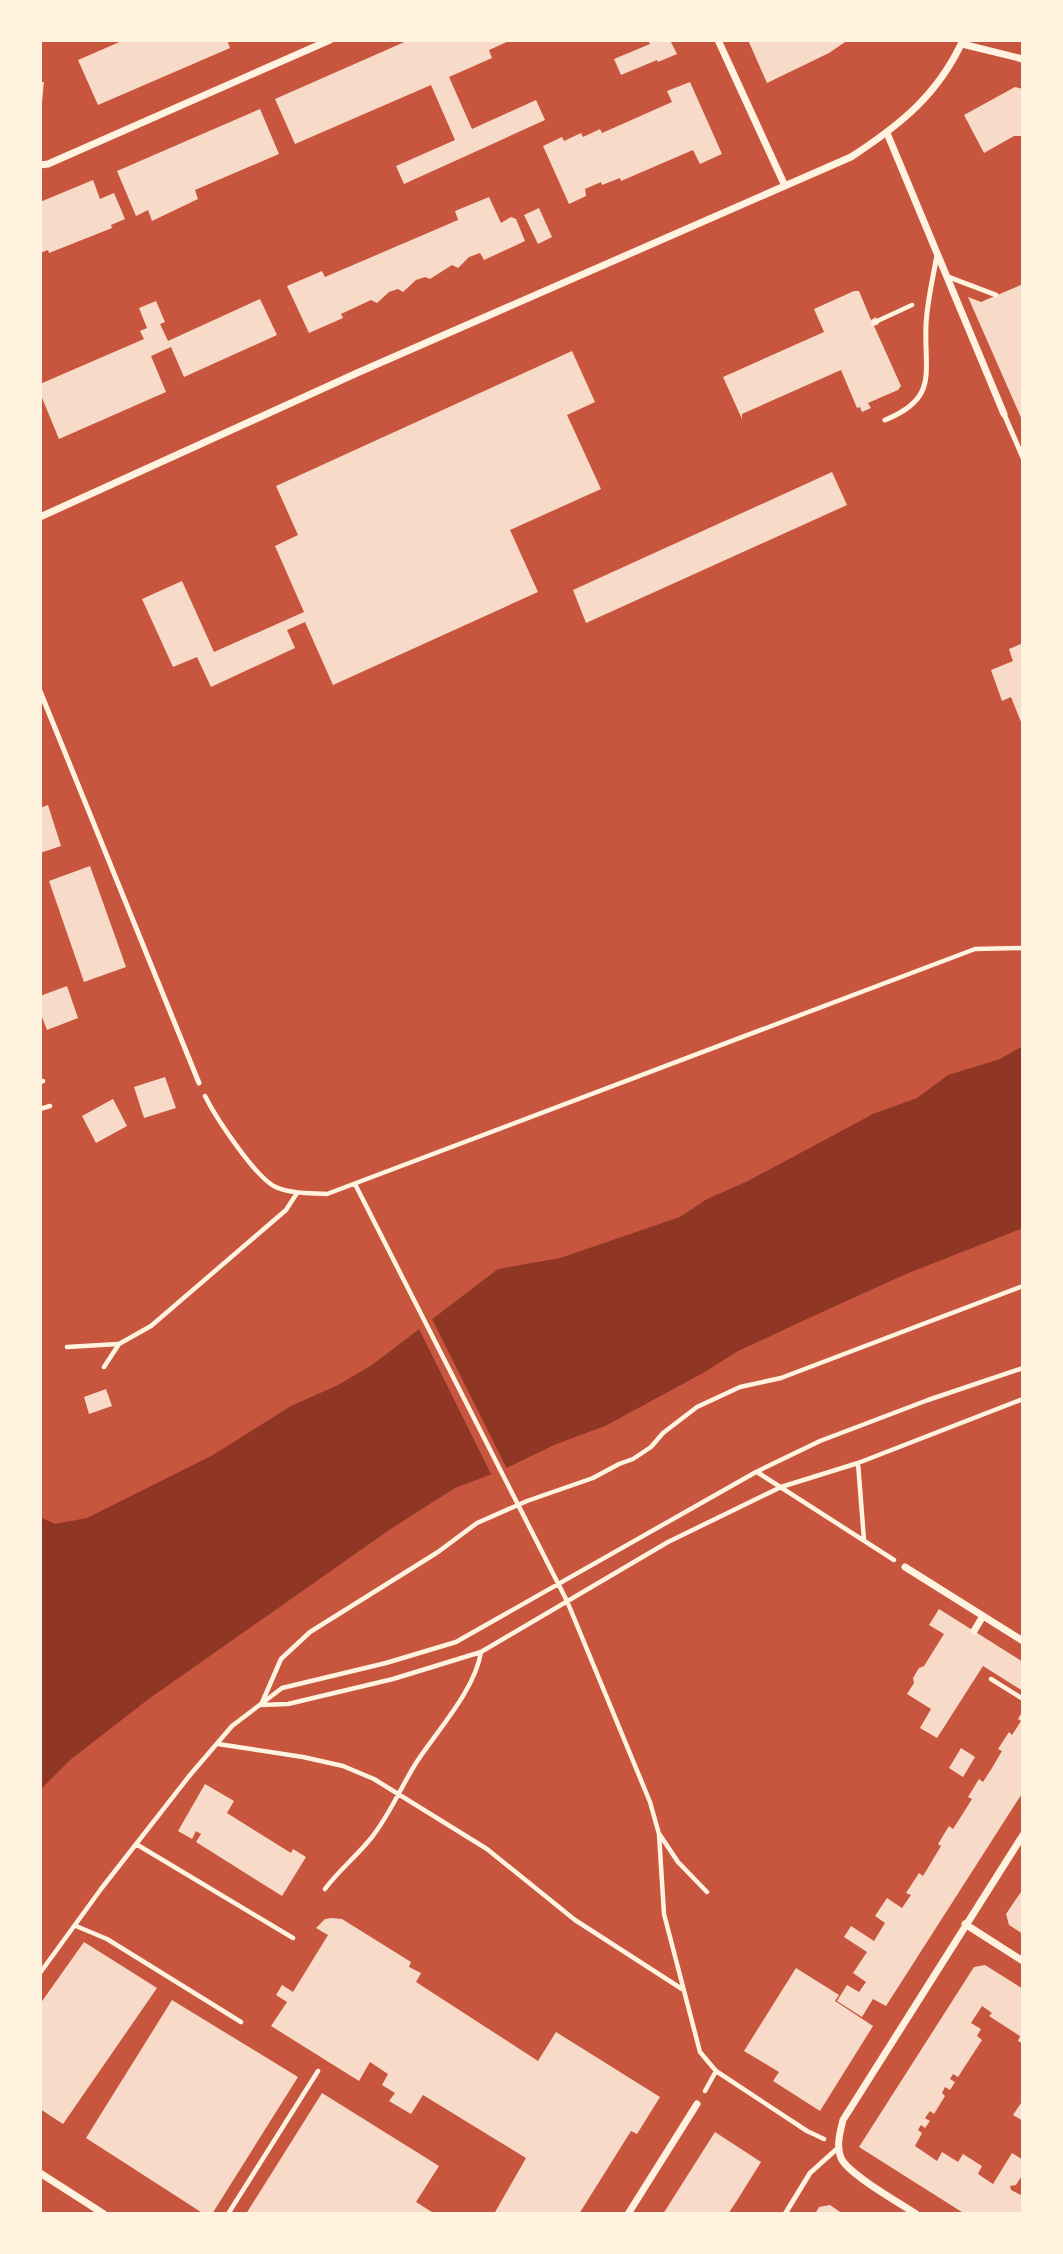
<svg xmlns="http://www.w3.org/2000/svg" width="1063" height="2254" font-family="Jost,sans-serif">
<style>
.water{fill:#8f3625}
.pier{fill:#c8553d}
.building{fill:#f7dbc8}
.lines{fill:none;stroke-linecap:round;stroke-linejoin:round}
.path{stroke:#fff3e0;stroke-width:4.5}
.service{stroke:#fff3e0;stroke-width:5}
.minor{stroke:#fff3e0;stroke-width:7}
</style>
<rect width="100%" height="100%" fill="#c8553d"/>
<!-- water -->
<path class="water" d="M 1023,1046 L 1023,1228 L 906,1274 L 820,1313 L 738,1351 L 703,1373 L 605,1426 L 554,1445 L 500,1471 L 455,1488 L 392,1528 L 150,1698 L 70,1760 L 40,1790 L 40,1517 L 55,1524 L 87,1518 L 213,1455 L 291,1406 L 338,1385 L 372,1365 L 498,1269 L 560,1258 L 680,1217 L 707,1199 L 746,1182 L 873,1114 L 917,1098 L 948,1075 L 1000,1059 Z"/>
<!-- pier -->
<path class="pier" d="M 431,1317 L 508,1471 L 501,1475 L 493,1478 L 418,1327 Z"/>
<!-- building -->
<path class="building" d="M 124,40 L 227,40 L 230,48 L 98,105 L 78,60 Z
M 409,40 L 511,40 L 489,50 L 492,58 L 449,77 L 472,129 L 536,100 L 545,120 L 404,184 L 396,166 L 455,140 L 431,85 L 295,144 L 275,99 Z
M 648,40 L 670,40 L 677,54 L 658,62 L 657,60 L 621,75 L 614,59 L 650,44 Z
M 748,40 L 848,40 L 829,53 L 767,83 Z
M 40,82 L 44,82 L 42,103 L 40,103 Z
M 690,82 L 722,154 L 700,164 L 693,150 L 621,181 L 620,178 L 602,185 L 601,182 L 585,189 L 586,196 L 569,204 L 543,146 L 562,137 L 564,141 L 581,133 L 583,137 L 600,129 L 602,133 L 636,118 L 672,102 L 667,91 Z
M 1015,87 L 1023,89 L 1023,136 L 1014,136 L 984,153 L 964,115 Z
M 260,109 L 279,154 L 195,190 L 198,199 L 152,221 L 148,210 L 136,216 L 117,171 Z
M 93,180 L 100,199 L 114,193 L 125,219 L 111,225 L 112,228 L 49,253 L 48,250 L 40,253 L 40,202 Z
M 489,197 L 501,223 L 511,217 L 516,219 L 525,241 L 484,260 L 480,253 L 469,257 L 458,268 L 452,265 L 430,279 L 425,277 L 416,280 L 403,292 L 398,289 L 389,292 L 377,303 L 371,300 L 341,314 L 343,318 L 309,333 L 287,286 L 322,271 L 325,277 L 458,220 L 455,211 Z
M 539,208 L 552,237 L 538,244 L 524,215 Z
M 1023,284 L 1023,422 L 968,297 L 981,302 Z
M 854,291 L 859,291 L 871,320 L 876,317 L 879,324 L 874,326 L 901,386 L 898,390 L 868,403 L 871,408 L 862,412 L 860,407 L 857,408 L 841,370 L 742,414 L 742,419 L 723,377 L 824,332 L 814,309 Z
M 260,299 L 277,335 L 184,377 L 171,347 L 151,356 L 166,392 L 59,439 L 40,393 L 40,384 L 144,339 L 140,331 L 147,328 L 139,308 L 156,301 L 165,322 L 160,324 L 168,341 Z
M 572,351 L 595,402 L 567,415 L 601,489 L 510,530 L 538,592 L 333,685 L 305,622 L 287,630 L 295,648 L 211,687 L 197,657 L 173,667 L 142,599 L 182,581 L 214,652 L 304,612 L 275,546 L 298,535 L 276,486 Z
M 832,472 L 847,505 L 586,623 L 573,590 Z
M 1023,643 L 1023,727 L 1011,697 L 1002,701 L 991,670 L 1013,661 L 1009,649 Z
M 48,805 L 61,846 L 40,853 L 40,808 Z
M 90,866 L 126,967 L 84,982 L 49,881 Z
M 67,986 L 78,1018 L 47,1030 L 40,1012 L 40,996 Z
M 165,1077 L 176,1108 L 144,1118 L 134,1087 Z
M 113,1099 L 127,1126 L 96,1143 L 82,1116 Z
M 106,1389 L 112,1406 L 89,1414 L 84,1397 Z
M 939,1609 L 1023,1662 L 1023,1691 L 983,1666 L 937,1738 L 920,1728 L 931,1709 L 907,1694 L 914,1683 L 913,1678 L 919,1668 L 924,1666 L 944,1634 L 929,1625 Z
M 1023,1710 L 1023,1792 L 886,2006 L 873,1999 L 862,2017 L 837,2001 L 847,1985 L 859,1992 L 866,1982 L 853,1973 L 867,1952 L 844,1937 L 851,1926 L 874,1941 L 885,1923 L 875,1916 L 887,1898 L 902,1908 L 911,1895 L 906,1893 L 919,1873 L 923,1876 L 941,1846 L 938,1844 L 949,1826 L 953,1829 L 962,1815 L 972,1799 L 968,1797 L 979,1779 L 983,1782 L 992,1768 L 1002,1751 L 998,1749 L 1009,1732 L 1012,1735 L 1021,1721 L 1018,1719 Z
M 961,1748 L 975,1757 L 963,1777 L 949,1768 Z
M 205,1784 L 234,1801 L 227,1813 L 291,1853 L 293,1849 L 306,1857 L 282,1896 L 196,1842 L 201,1834 L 196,1831 L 192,1839 L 178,1831 Z
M 1023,1889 L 1023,1934 L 1009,1925 L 1006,1914 Z
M 332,1918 L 342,1919 L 411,1962 L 409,1967 L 421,1973 L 416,1982 L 538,2061 L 556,2032 L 660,2097 L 637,2134 L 631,2131 L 579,2214 L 494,2214 L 526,2158 L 423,2095 L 411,2114 L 389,2101 L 395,2093 L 382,2085 L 388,2074 L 370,2062 L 359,2081 L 271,2026 L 287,2002 L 276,1995 L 282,1985 L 293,1992 L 328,1935 L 316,1928 L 325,1919 Z
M 84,1942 L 157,1988 L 63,2124 L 40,2109 L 40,2004 Z
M 985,1965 L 1023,1989 L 1023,2044 L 1018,2041 L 1020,2036 L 989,2016 L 992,2013 L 982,2006 L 971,2023 L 981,2029 L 977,2036 L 982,2040 L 958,2077 L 953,2074 L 950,2079 L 955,2082 L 950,2090 L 945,2087 L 942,2093 L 945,2096 L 934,2114 L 930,2111 L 925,2118 L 930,2121 L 925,2128 L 921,2125 L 918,2130 L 922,2133 L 915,2146 L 937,2161 L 942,2152 L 958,2162 L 963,2154 L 982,2166 L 978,2174 L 993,2184 L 1012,2153 L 1023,2160 L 1023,2174 L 1016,2185 L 1010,2186 L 1011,2190 L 1023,2196 L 1023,2214 L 965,2214 L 859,2147 L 974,1967 Z
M 796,1968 L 839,1995 L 835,2001 L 873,2026 L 820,2111 L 773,2081 L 779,2072 L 744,2051 Z
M 172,2000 L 298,2077 L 212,2214 L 204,2214 L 86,2138 Z
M 322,2093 L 439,2166 L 416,2202 L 435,2214 L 246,2214 Z
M 1023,2100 L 1023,2121 L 1013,2115 Z
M 715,2132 L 761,2162 L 736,2202 L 728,2214 L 663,2214 Z
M 830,2205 L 843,2214 L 815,2214 L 819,2207 Z"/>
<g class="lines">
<!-- path -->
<path class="path" d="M 873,323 L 912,305
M 40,1082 L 43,1081
M 205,1096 C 215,1116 257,1181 278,1188 C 293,1194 311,1193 327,1194 L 975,949 L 1023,948
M 40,1109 L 50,1106
M 355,1184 L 567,1601 L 650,1802 L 659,1834 L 664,1914 L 700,2052 L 716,2071 L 807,2131 L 824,2139
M 67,1347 L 118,1344
M 104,1367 L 119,1344 L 151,1326 L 286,1210 L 297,1193
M 858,1463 L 864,1540
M 757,1472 L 894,1560
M 991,1679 L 1023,1699
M 261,1705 L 281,1659 L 310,1632 L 438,1552 L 477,1523 L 527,1501 L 593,1478 L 619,1464 L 633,1459 L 651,1447 L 663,1433 L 697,1407 L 740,1387 L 781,1378 L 1023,1286
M 261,1705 L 288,1704 L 393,1679 L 481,1652 L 668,1542 L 781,1487 L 858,1463 L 1023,1399
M 218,1744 L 303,1757 L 343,1766 L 374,1779 L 487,1849 L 575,1920 L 682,1989
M 660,1835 L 678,1862 L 707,1892
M 136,1844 L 293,1938
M 325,1889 C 339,1870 357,1856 372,1837 C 390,1814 401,1787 416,1763 C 437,1731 475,1690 481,1652
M 76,1926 L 107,1939 L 241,2022
M 40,1973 L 101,1889 L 190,1775 L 232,1726 L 282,1688 L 386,1663 L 456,1642 L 756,1472 L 820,1441 L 928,1400 L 1023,1368
M 705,2091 L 716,2071
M 228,2214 L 318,2071"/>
<!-- service -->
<path class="service" d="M 946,276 L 996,295
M 1004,414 L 1023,458
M 885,420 C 939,398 924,373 926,325 C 927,302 933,278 937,255
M 40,691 L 199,1083
M 785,2214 L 810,2173 L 839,2147"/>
<!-- minor -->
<path class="minor" d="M 718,40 L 785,186
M 962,44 L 1023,59
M 887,133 L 1004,414
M 40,165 L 48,164 L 330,40
M 40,517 L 357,373 L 851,157 C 900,125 938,95 963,40
M 905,1567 L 1023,1641
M 974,1631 L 983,1616
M 965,1924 L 1023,1961
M 40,2173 L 104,2214
M 628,2214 L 697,2104
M 916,2214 C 900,2203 848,2174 841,2158 C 836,2146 840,2132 843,2120 L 1023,1835"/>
</g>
<!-- border -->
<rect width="1063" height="2254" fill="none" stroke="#fff3e0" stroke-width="84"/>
</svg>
